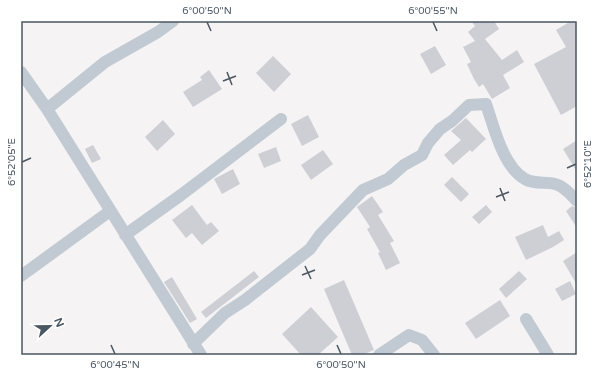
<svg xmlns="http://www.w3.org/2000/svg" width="598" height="376" font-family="'Varela Round',sans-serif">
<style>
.building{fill:#cdcfd5}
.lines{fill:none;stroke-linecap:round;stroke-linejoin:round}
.minor{stroke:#c1cad2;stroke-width:12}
.ticks{fill:none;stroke:#4a5661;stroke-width:1.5}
.neatline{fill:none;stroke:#4a5661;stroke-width:1.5}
.ticks-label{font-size:10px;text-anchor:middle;fill:#4a5661}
</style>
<rect width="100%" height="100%" fill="#f5f3f3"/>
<!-- building -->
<path class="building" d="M 471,21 L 494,21 L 499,29 L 485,39 L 502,60 L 517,50 L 524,62 L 503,75 L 510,88 L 492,99 L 483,84 L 479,87 L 474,79 L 467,64 L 471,62 L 463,47 L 475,41 L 468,32 L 475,26 Z
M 571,21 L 577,21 L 577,106 L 561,115 L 534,64 L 566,47 L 556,30 Z
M 435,46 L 446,65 L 431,74 L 420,54 Z
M 273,56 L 291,74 L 274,92 L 256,73 Z
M 209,70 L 222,89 L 193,107 L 183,92 L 202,80 L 200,77 Z
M 308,115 L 319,137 L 302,146 L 291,124 Z
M 466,118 L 486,139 L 472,152 L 470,150 L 453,165 L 444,155 L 461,140 L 451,131 Z
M 163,120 L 175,134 L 157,151 L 145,137 Z
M 577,140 L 577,172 L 563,149 Z
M 93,145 L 101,159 L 92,163 L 85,149 Z
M 276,147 L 281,161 L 264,168 L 258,154 Z
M 323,150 L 333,164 L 311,180 L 301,165 Z
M 233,169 L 240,184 L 222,194 L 214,179 Z
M 452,177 L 469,194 L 461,202 L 444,185 Z
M 372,196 L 383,212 L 378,215 L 394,241 L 390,243 L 400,263 L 386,270 L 378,253 L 380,252 L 367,229 L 370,227 L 357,207 Z
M 192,205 L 207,225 L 211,222 L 219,231 L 202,245 L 192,233 L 186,238 L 172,220 Z
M 486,205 L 492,212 L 479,224 L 472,217 Z
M 572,206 L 577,208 L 577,228 L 566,211 Z
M 543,225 L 548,237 L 559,231 L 564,240 L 553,247 L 526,260 L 515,237 Z
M 577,252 L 577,285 L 563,261 Z
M 254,271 L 259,277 L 206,318 L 201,312 Z
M 519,271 L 527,279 L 506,298 L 499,289 Z
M 172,277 L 197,319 L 190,323 L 164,282 Z
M 344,280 L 374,350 L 362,355 L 352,355 L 324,289 Z
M 570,281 L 576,294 L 562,301 L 555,289 Z
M 500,300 L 510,316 L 476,339 L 465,323 Z
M 311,307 L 338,337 L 318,355 L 301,355 L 282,334 Z"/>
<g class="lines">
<!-- minor -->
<path class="minor" d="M 21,72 L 47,109 L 201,355
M 47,109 L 105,62 L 158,32 L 173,21
M 125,235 L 181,195 L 281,119
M 21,276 L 110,211
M 526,319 L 548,355
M 193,344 L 225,313 L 245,300 L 310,249 L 320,235 L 363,190 L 388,179 L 404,165 L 422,155 L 428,143 L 440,129 L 452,121 L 469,105 L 486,104 C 494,127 503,167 525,179 C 535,185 546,181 555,184 C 564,186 571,195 577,201
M 379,355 L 409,335 L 422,340 L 434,355"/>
</g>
<!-- ticks -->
<path class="ticks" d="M 207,22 L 211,31M 433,22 L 437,31M 227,72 L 232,85M 223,81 L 236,76M 22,162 L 31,158M 567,168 L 576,164M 500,188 L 505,201M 496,197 L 509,192M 305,266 L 311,279M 302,275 L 315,270M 111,345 L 115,354M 337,345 L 341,354"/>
<!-- border -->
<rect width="598" height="376" fill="none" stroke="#ffffff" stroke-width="44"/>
<!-- north arrow -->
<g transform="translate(50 326) rotate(68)" stroke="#ffffff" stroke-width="3" paint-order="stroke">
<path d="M0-3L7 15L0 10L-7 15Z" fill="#4a5661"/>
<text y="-6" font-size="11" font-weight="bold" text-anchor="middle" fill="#4a5661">N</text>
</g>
<rect x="22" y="22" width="554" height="332" class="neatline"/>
<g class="ticks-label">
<text x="207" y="14">6°00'50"N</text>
<text x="433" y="14">6°00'55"N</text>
<text transform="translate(11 162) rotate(-90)" y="4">6°52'05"E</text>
<text transform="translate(587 164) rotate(-90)" y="4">6°52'10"E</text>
<text x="115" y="368">6°00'45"N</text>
<text x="341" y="368">6°00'50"N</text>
</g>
</svg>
